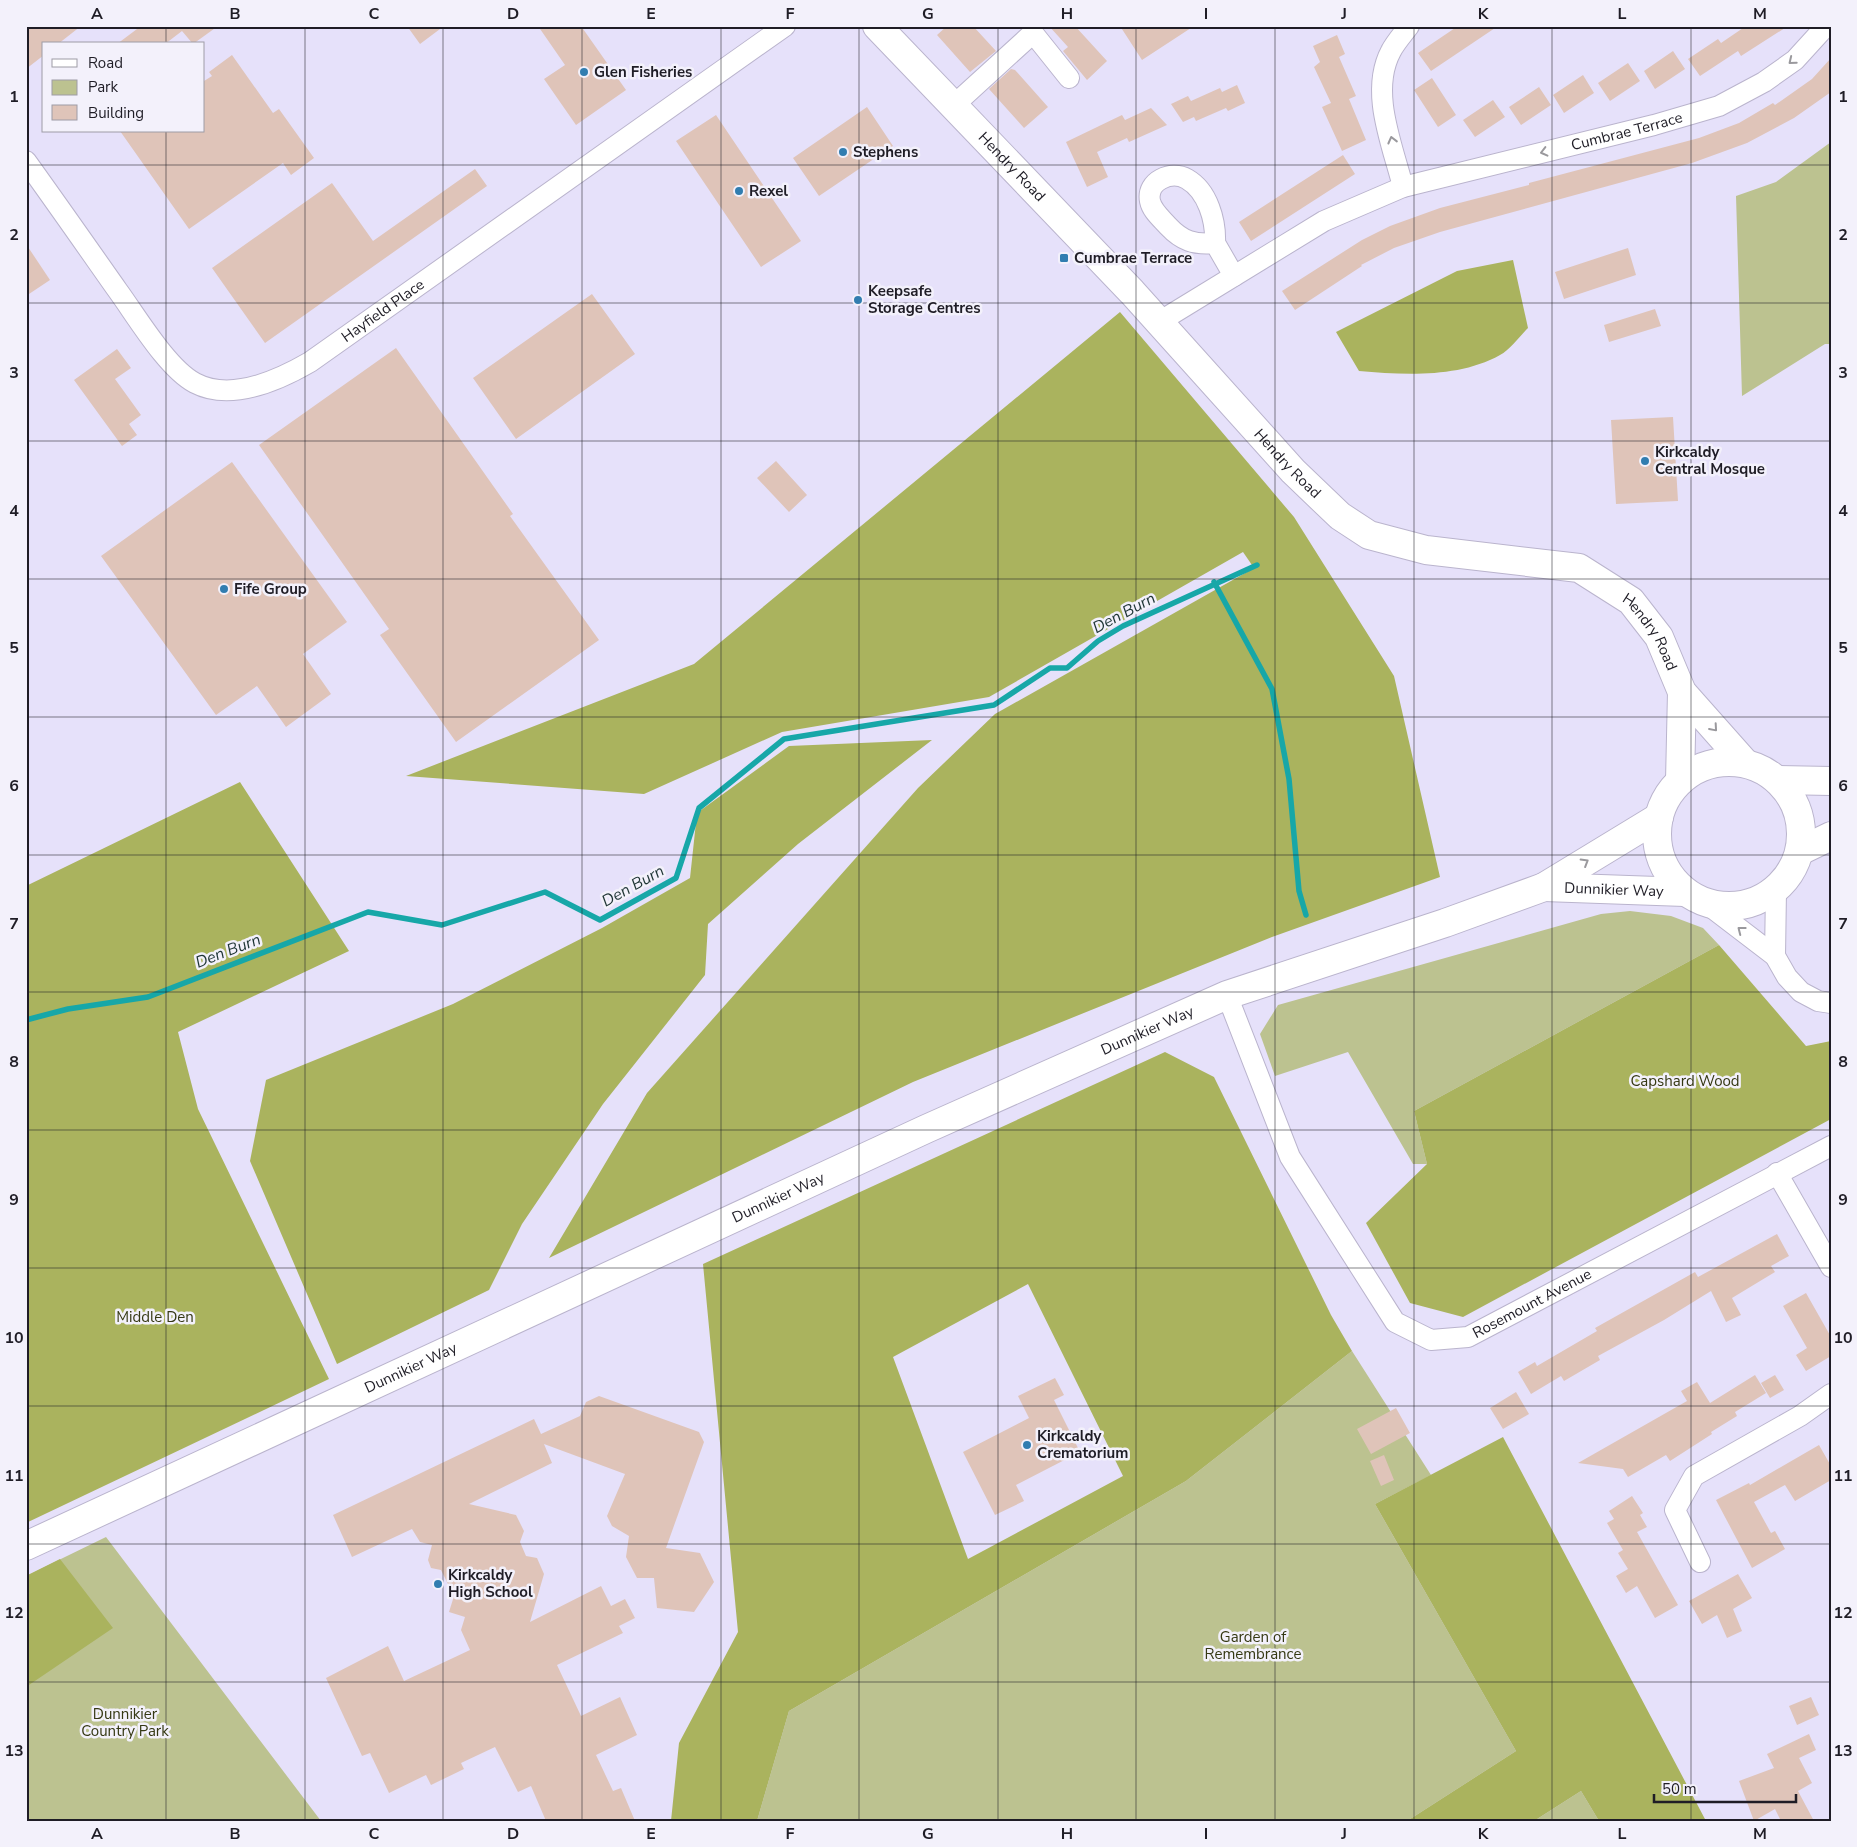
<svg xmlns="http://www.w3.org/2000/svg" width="1857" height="1847" font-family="'Nunito Sans',sans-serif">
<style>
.green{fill:#bcc290}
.forest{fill:#aab35e;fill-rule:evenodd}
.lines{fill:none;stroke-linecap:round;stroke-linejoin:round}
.stream{stroke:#17a7a8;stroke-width:5.5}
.building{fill:#dfc4b9}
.street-casing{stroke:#bab4cd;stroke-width:22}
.secondary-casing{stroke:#bab4cd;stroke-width:30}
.street{stroke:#fff;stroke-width:20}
.secondary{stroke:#fff;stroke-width:28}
.oneway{stroke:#9a999d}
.grid{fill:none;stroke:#1f1d26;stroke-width:1;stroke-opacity:0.55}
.poi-dot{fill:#317db0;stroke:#f3f1fb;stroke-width:2}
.labels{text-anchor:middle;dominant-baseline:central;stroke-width:5;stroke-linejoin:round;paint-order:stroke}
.poi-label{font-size:15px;font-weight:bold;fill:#1f1d26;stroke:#f3f1fb;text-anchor:start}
.street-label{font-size:15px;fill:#1f1d26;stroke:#f3f1fb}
.park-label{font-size:15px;fill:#353813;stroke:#f3f1fb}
.water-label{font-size:16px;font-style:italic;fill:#1e3434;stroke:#f3f1fb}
.neatline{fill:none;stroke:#1f1d26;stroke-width:2}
.grid-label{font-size:16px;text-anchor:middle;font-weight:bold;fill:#1f1d26}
</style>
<rect width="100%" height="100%" fill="#e6e1fa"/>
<!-- green -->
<path class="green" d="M 1831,142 L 1831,344 L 1825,344 L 1742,396 L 1736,196 L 1776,182 Z
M 1630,911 L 1671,916 L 1703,928 L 1719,945 L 1414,1111 L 1427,1164 L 1413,1164 L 1348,1052 L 1275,1076 L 1260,1034 L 1278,1005 L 1601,914 Z
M 1352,1351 L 1431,1475 L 1375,1504 L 1516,1751 L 1407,1821 L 757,1821 L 789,1711 L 1186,1481 Z
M 106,1537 L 321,1821 L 26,1821 L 26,1576 Z
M 1581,1791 L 1599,1821 L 1534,1821 Z"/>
<!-- forest -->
<path class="forest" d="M 1513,260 L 1528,328 C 1519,337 1510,350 1500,355 C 1459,378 1405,375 1359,371 L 1336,332 L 1457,271 Z
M 1120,312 L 1294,517 L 1394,676 L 1440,877 L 1272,937 L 913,1082 L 549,1258 L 647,1093 L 918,788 L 995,714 L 1254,568 L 1243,552 L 989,697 L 782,732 L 644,794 L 406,776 L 694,664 Z
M 932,740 L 798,844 L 708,924 L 705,975 L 603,1104 L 522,1224 L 489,1290 L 337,1364 L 250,1161 L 266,1080 L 453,1004 L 602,928 L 690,878 L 697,813 L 789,746 Z
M 240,782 L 349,951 L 178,1032 L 198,1109 L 329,1379 L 26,1523 L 26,886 Z
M 1719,945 L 1806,1046 L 1831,1041 L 1831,1119 L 1463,1317 L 1410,1303 L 1366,1223 L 1427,1164 L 1414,1111 Z
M 1165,1052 L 1214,1077 L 1331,1315 L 1352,1351 L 1186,1481 L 789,1711 L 757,1821 L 671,1821 L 679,1743 L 738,1632 L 703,1264 ZM 1028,1284 L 1123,1476 L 968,1559 L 893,1357 Z
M 1503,1437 L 1706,1821 L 1599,1821 L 1581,1791 L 1534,1821 L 1407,1821 L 1516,1751 L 1375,1504 Z
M 60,1559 L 113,1628 L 26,1687 L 26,1576 Z"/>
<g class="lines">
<!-- stream -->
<path class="stream" d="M 1214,582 L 1272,689 L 1289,779 L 1299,891 L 1306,915
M 26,1020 L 68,1009 L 148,997 L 368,912 L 442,925 L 545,892 L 600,920 L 676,878 L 699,808 L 784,739 L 994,705 L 1050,668 L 1067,668 L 1098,641 L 1123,626 L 1257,565"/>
</g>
<!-- building -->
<path class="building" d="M 26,26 L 81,26 L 58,44 L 44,44 L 44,55 L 26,69 Z
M 141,26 L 218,26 L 193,44 L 182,31 L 165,44 L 117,44 Z
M 407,26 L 444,26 L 420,44 Z
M 538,26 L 581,26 L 626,90 L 576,125 L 544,79 L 565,65 Z
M 947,26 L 973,26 L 996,51 L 970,72 L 937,35 Z
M 1049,26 L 1075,26 L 1107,61 L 1087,80 L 1063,51 L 1068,47 Z
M 1120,26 L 1194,26 L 1142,60 Z
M 1458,26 L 1498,26 L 1431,71 L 1418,53 Z
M 1746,26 L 1788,26 L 1741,56 L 1738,51 L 1700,76 L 1688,59 L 1718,39 L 1721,43 Z
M 1337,35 L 1345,54 L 1339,57 L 1356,96 L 1349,99 L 1366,140 L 1342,151 L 1322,107 L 1331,103 L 1314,67 L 1320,62 L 1313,46 Z
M 1673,51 L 1685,69 L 1655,89 L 1644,71 Z
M 232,55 L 273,113 L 279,109 L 314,158 L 291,175 L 283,163 L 189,229 L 120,131 L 204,131 L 204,81 L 212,76 L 209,72 Z
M 1831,58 L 1831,92 L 1794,118 L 1747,143 L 1692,163 L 1440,232 L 1394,248 L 1361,265 L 1362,266 L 1295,310 L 1282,291 L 1362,240 L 1390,226 L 1440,208 L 1529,185 L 1529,183 L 1699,138 L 1739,123 L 1773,103 L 1775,105 L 1812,79 Z
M 1628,63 L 1640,81 L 1610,101 L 1598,83 Z
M 1011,69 L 1015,70 L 1048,107 L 1024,128 L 989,89 Z
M 1583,75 L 1594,93 L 1564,113 L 1553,95 Z
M 1432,78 L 1456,115 L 1438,127 L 1414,90 Z
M 1237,85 L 1245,103 L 1228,111 L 1226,108 L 1196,121 L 1194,117 L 1183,122 L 1171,104 L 1188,96 L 1191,101 L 1220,88 L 1222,92 Z
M 1539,87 L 1551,105 L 1521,125 L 1509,107 Z
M 1493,100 L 1505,117 L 1475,137 L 1463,120 Z
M 867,107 L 893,146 L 819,196 L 793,158 Z
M 1151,108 L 1167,125 L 1129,142 L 1127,138 L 1097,152 L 1108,177 L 1087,187 L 1066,142 L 1122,115 L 1125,120 Z
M 716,115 L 801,241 L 761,267 L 676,141 Z
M 1343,155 L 1355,174 L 1251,241 L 1239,222 Z
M 475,169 L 487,186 L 265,343 L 212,268 L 332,183 L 373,241 Z
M 26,244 L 50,280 L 26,296 Z
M 1628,248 L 1636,275 L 1564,299 L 1555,272 Z
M 592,294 L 635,354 L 516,439 L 473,378 Z
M 1655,309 L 1661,326 L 1609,342 L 1604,325 Z
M 396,348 L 513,514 L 510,516 L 599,640 L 456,742 L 380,635 L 389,629 L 259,445 Z
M 117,349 L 131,368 L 115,379 L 141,415 L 129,424 L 137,435 L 122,446 L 74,380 Z
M 1673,417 L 1678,501 L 1616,504 L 1611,420 Z
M 776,461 L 807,495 L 789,512 L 757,478 Z
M 232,462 L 347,622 L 303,654 L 331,694 L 286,727 L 257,686 L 216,715 L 101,556 Z
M 1777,1234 L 1789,1256 L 1771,1266 L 1775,1272 L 1732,1298 L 1741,1315 L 1726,1322 L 1711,1291 L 1664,1320 L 1598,1356 L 1600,1360 L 1564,1381 L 1561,1376 L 1531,1394 L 1518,1372 L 1535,1362 L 1537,1366 L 1597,1331 L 1595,1328 L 1695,1272 L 1698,1277 Z
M 1806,1293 L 1831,1337 L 1831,1356 L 1806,1371 L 1796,1355 L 1807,1348 L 1783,1306 Z
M 1755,1375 L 1766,1393 L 1735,1412 L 1737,1416 L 1711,1432 L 1712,1434 L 1670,1461 L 1666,1455 L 1628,1477 L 1623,1469 L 1578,1463 L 1687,1401 L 1681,1391 L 1697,1382 L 1710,1403 Z
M 1775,1375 L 1784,1390 L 1770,1398 L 1761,1383 Z
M 1055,1378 L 1064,1395 L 1054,1400 L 1080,1452 L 1016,1485 L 1024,1501 L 995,1515 L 963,1452 L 1029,1418 L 1018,1396 Z
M 1516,1392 L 1529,1414 L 1503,1429 L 1490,1408 Z
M 599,1396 L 699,1432 L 704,1442 L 666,1548 L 700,1553 L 714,1582 L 694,1612 L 657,1608 L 654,1578 L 637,1578 L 626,1557 L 629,1536 L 612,1526 L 607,1516 L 625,1474 L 544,1444 L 552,1463 L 469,1504 L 516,1515 L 524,1531 L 520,1542 L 526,1556 L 537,1558 L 544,1574 L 530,1622 L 601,1586 L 611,1606 L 625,1599 L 635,1618 L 619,1626 L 623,1633 L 557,1665 L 581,1716 L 620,1697 L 637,1735 L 596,1755 L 613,1791 L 621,1788 L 635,1821 L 546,1821 L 531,1786 L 518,1792 L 495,1747 L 461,1763 L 464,1769 L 431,1785 L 426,1775 L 389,1793 L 370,1753 L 362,1756 L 326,1678 L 388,1646 L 404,1681 L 470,1650 L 461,1630 L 465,1617 L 449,1612 L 454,1596 L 441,1570 L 431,1568 L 428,1560 L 432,1545 L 420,1542 L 412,1529 L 352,1557 L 333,1515 L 534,1419 L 541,1434 L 580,1416 L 586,1402 Z
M 1396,1408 L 1410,1433 L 1371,1454 L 1357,1429 Z
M 1819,1445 L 1831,1466 L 1831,1480 L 1795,1501 L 1785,1485 L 1754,1502 L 1771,1533 L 1775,1531 L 1785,1549 L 1752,1568 L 1716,1500 L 1749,1483 L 1750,1485 Z
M 1384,1455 L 1394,1480 L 1381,1486 L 1370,1461 Z
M 1632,1496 L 1643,1513 L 1640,1515 L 1647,1527 L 1637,1532 L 1678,1605 L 1655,1618 L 1637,1586 L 1626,1593 L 1616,1576 L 1628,1569 L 1618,1553 L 1623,1550 L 1607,1523 L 1614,1519 L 1609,1511 Z
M 1738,1574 L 1752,1598 L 1733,1609 L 1742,1631 L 1727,1638 L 1717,1615 L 1702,1624 L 1689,1601 Z
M 1811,1697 L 1819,1715 L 1797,1725 L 1789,1706 Z
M 1809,1734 L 1816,1750 L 1799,1758 L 1812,1783 L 1798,1791 L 1814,1821 L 1781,1821 L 1775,1809 L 1754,1821 L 1739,1781 L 1774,1768 L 1767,1754 Z"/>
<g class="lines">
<!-- street casing -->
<g class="street-casing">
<g id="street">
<path d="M 953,106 L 1033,33 L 1069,78"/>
<path id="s1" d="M 26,161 C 57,204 87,247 118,291 C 137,317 167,368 195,383 C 231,402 279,380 310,362 L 785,26"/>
<path d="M 1403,187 C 1393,146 1369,92 1391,51 C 1395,43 1403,34 1409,26"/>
<path d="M 1215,243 C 1216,221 1208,191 1187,179 C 1171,170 1146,181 1150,201 C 1152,211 1161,218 1168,226 C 1182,241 1194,245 1215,243 L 1234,276"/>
<path id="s2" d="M 1159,322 L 1324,221 L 1403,187 L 1654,125 L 1719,106 L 1764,82 L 1795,60 L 1826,26"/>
<path d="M 1707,904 L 1775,956 L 1787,977 L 1801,992 L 1818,1001 L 1831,1003"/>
<path d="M 1775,956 L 1776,890"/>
<path id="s3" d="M 1227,995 L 1290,1157 L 1395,1322 L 1431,1340 L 1468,1337 L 1831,1146"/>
<path d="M 1777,1173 L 1831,1267"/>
<path d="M 1700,1562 L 1675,1510 L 1694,1476 L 1800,1416 L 1831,1394"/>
</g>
</g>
<!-- secondary casing -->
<g class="secondary-casing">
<g id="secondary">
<path id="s4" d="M 877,26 L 1132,292 L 1293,471 L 1340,516 L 1369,535 L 1426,550 L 1579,568 L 1631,601 L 1659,637 L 1682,692 L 1745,763"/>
<circle cx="1729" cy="834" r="72"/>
<path d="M 1778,780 L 1831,781"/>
<path d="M 1680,781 L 1682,692"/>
<path d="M 1800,851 L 1831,836"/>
<path id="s5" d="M 1544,887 L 1685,892"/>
<path id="s6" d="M 26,1546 L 926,1129 L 1227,995 L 1445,923 L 1544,887 L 1659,817"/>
</g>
</g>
<!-- street -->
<use href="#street" class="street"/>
<!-- secondary -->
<use href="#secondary" class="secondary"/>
</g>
<!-- one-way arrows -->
<defs><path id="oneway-chevron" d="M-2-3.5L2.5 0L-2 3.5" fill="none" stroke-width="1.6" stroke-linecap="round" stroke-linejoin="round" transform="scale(1.25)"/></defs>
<g class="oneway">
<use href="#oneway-chevron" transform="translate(1792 61) rotate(141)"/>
<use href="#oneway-chevron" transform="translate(1392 140) rotate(-104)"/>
<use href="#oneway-chevron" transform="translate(1544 152) rotate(166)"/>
<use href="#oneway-chevron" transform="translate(1714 728) rotate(49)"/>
<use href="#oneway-chevron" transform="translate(1585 862) rotate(-31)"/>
<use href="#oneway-chevron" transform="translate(1741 930) rotate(-142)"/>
</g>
<!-- grid -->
<path class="grid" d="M 166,26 L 166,44M 305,26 L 305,1821M 443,26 L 443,1821M 582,26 L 582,1821M 721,26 L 721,1821M 859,26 L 859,1821M 998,26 L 998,1821M 1136,26 L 1136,1821M 1275,26 L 1275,1821M 1414,26 L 1414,1821M 1552,26 L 1552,1821M 1691,26 L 1691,1821M 166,131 L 166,1821M 26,165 L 1831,165M 26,303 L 1831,303M 26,441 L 1831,441M 26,579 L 1831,579M 26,717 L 1831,717M 26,855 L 1831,855M 26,992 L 1831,992M 26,1130 L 1831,1130M 26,1268 L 1831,1268M 26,1406 L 1831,1406M 26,1544 L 1831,1544M 26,1682 L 1831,1682"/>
<!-- markers -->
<g class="poi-dot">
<circle cx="584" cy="72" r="5"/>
<circle cx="843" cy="152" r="5"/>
<circle cx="739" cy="191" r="5"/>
<rect x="1059" y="253" width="10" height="10" rx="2.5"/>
<circle cx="858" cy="300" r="5"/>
<circle cx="1645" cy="461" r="5"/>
<circle cx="224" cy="589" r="5"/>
<circle cx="1027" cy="1445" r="5"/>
<circle cx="438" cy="1584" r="5"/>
</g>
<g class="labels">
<!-- poi labels -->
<g class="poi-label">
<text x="594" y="72">Glen Fisheries</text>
<text x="853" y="152">Stephens</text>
<text x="749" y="191">Rexel</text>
<text x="1074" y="258">Cumbrae Terrace</text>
<text x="868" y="291">Keepsafe<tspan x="868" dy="17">Storage Centres</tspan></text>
<text x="1655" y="452">Kirkcaldy<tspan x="1655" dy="17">Central Mosque</tspan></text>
<text x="234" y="589">Fife Group</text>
<text x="1037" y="1436">Kirkcaldy<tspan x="1037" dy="17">Crematorium</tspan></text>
<text x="448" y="1575">Kirkcaldy<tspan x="448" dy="17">High School</tspan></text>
</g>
<!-- street labels -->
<g class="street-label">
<text stroke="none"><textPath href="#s2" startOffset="510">Cumbrae Terrace</textPath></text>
<text stroke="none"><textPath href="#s4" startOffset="195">Hendry Road</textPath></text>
<text stroke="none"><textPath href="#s1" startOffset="491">Hayfield Place</textPath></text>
<text stroke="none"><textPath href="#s4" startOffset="600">Hendry Road</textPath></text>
<text stroke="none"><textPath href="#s4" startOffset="1020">Hendry Road</textPath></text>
<text stroke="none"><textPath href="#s5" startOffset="70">Dunnikier Way</textPath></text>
<text stroke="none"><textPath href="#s6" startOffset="1234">Dunnikier Way</textPath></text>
<text stroke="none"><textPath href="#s6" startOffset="829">Dunnikier Way</textPath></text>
<text stroke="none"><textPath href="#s3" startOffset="519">Rosemount Avenue</textPath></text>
<text stroke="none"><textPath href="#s6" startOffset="424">Dunnikier Way</textPath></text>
</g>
<!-- park labels -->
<g class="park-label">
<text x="1685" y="1081">Capshard Wood</text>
<text x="155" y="1317">Middle Den</text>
<text x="1253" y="1637">Garden of<tspan x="1253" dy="17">Remembrance</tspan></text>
<text x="125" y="1714">Dunnikier<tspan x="125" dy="17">Country Park</tspan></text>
</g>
<!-- water labels -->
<g class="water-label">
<text transform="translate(1124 613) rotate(-28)">Den Burn</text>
<text transform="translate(633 886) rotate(-29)">Den Burn</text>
<text transform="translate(228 951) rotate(-21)">Den Burn</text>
</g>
</g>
<!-- border -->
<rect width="1857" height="1847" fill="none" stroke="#f3f1fb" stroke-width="55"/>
<!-- legend -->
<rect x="42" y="42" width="162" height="90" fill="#f3f1fb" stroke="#9e9ca6"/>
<rect x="52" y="59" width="25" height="8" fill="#ffffff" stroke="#9e9ca6"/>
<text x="88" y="68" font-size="15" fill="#1f1d26">Road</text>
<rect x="52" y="80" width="25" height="15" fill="#bcc290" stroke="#9e9ca6"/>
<text x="88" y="92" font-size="15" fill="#1f1d26">Park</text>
<rect x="52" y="105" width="25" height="15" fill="#dfc4b9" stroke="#9e9ca6"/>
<text x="88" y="118" font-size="15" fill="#1f1d26">Building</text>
<!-- scale -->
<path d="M1654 1794v8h142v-8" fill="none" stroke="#1f1d26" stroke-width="2.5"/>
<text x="1662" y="1794" font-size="15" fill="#1f1d26" stroke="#f3f1fb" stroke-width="4" paint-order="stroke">50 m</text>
<rect x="28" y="28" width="1802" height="1792" class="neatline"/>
<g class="grid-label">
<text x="97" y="19">A</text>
<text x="235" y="19">B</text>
<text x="374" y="19">C</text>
<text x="513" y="19">D</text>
<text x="651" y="19">E</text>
<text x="790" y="19">F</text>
<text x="928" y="19">G</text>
<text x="1067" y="19">H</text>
<text x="1206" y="19">I</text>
<text x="1344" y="19">J</text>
<text x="1483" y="19">K</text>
<text x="1622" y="19">L</text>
<text x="1760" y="19">M</text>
<text x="14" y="102">1</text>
<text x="1843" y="102">1</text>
<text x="14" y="240">2</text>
<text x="1843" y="240">2</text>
<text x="14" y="378">3</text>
<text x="1843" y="378">3</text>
<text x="14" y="516">4</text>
<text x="1843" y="516">4</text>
<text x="14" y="653">5</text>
<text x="1843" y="653">5</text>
<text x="14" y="791">6</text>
<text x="1843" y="791">6</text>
<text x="14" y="929">7</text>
<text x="1843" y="929">7</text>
<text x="14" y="1067">8</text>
<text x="1843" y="1067">8</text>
<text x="14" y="1205">9</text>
<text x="1843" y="1205">9</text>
<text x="14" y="1343">10</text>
<text x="1843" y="1343">10</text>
<text x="14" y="1481">11</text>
<text x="1843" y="1481">11</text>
<text x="14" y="1618">12</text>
<text x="1843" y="1618">12</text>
<text x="14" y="1756">13</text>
<text x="1843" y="1756">13</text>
<text x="97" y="1839">A</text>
<text x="235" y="1839">B</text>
<text x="374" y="1839">C</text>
<text x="513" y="1839">D</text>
<text x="651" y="1839">E</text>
<text x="790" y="1839">F</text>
<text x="928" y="1839">G</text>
<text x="1067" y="1839">H</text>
<text x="1206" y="1839">I</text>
<text x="1344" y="1839">J</text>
<text x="1483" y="1839">K</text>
<text x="1622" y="1839">L</text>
<text x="1760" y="1839">M</text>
</g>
</svg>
